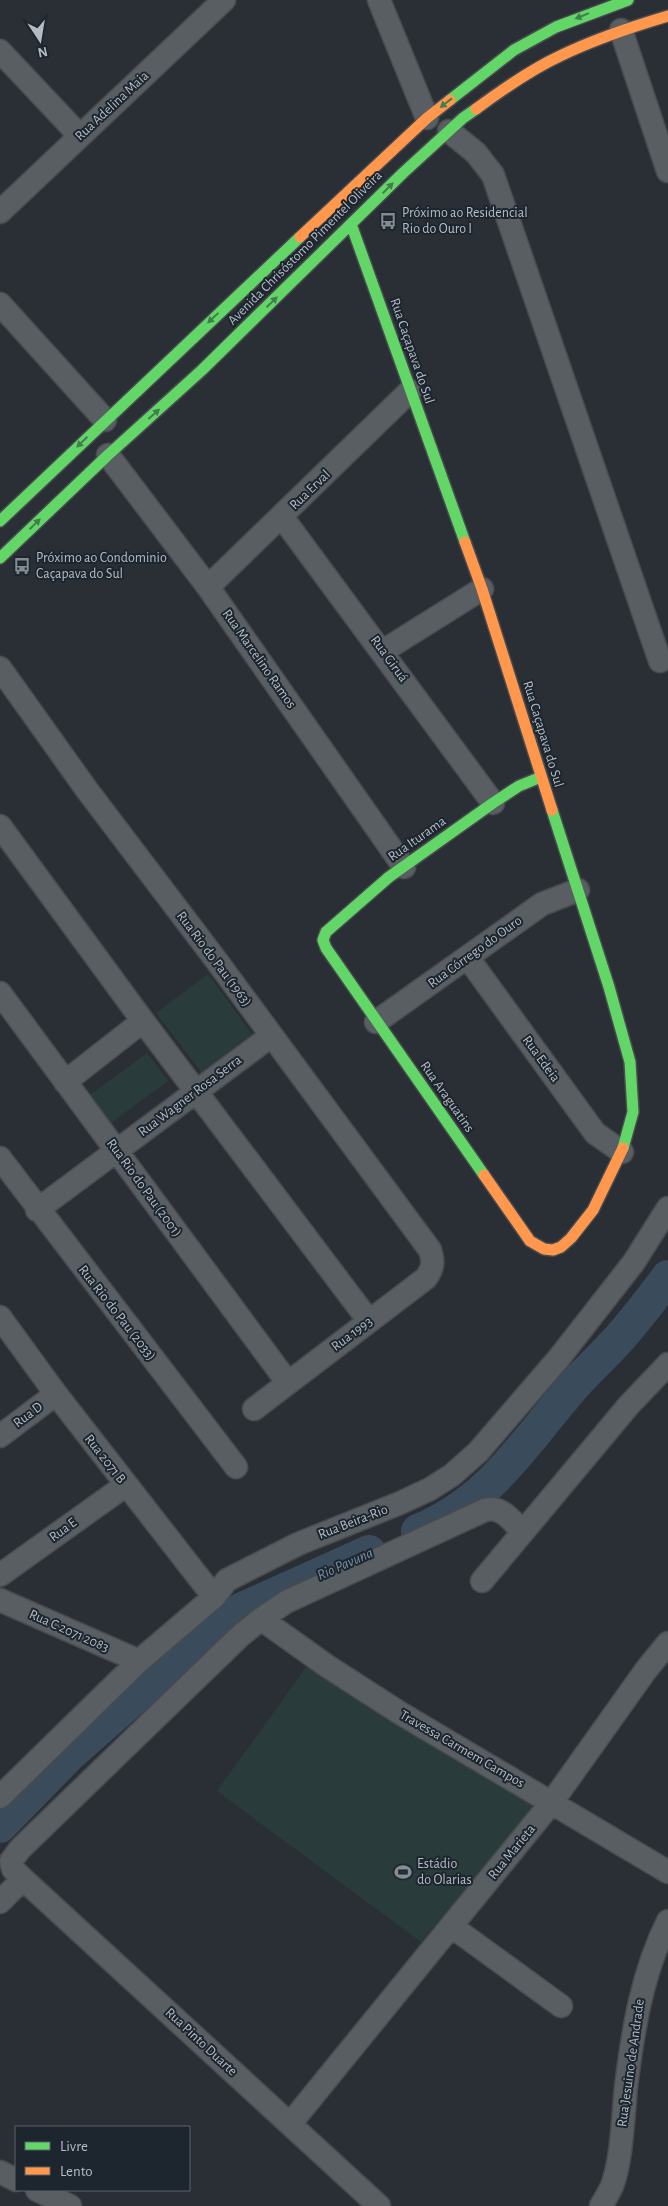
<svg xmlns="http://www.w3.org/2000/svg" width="668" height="2206" font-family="'Alegreya Sans',sans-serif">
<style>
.green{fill:#2a3b3b}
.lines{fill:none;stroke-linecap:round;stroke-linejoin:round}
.river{stroke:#3a4b5c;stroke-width:34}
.street-casing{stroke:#484b4f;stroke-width:25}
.fast-casing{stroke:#484b4f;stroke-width:14}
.slow-casing{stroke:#484b4f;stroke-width:14}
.street{stroke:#595e62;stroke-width:22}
.fast{stroke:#63d668;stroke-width:11}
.slow{stroke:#ff974d;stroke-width:11}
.oneway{fill:#407e4b}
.labels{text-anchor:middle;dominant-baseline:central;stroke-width:4;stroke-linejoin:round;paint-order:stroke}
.street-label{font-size:14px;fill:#b3bcc5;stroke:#1d262e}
.poi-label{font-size:14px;fill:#b3bcc5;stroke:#1d262e;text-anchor:start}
.water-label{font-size:15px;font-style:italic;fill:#778fa5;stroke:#1d262e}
</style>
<rect width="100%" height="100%" fill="#2a2f35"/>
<!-- green -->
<path class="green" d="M 208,974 L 252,1034 L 201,1072 L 156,1013 Z
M 147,1053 L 168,1081 L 111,1123 L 90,1095 Z
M 306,1667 L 538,1802 L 421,1942 L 217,1791 Z"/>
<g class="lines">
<!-- river -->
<path class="river" d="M 418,1531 C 493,1500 526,1439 578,1381 C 589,1369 601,1358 612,1346 C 633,1324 650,1301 668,1277
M 0,1826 L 69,1755 L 227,1616 L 369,1552"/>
<!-- street casing -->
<g class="street-casing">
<path id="street" d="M 379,0 L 427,118
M 621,30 L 668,171
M 0,51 L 80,136
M 449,131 L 476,153 L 493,175 L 660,661
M 0,212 L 224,0
M 0,304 L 105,420
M 108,455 L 208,587 L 404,867
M 282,517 L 493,803
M 208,587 L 410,391
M 383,651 L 482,589
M 0,668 L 87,790 L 216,960 L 430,1250 C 434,1262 433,1268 426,1278 L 254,1409
M 0,826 L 143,1021 L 369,1321
M 468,958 L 595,1133 L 622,1152
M 0,993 L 288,1383
M 376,1022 L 542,904 L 578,890
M 65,1082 L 143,1021
M 0,1158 L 236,1467
M 37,1210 L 271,1036
M 0,1317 L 56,1394 L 214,1597
M 0,1436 L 56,1394
M 0,1575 L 126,1485
M 482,1581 L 629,1405 L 668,1364
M 0,1600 L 139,1661
M 261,1619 L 327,1666 L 400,1713 L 668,1872
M 0,1797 L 139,1661 L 214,1597 L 227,1580 L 298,1544 L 400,1503 L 430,1489 L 452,1475 L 478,1452 L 559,1358 L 634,1262 L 668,1208
M 0,1902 L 23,1879
M 451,1926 L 561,2006
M 290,2124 L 552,1802 L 646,1670 L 668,1643
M 0,2172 L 16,2180
M 37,2190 L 70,2206
M 379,2206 L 23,1879 L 13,1869 L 11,1861 L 20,1849 L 240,1636 L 261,1619 L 286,1602 L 485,1510 C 502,1506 511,1520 522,1531
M 601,2206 C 605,2199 609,2193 612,2186 C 622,2160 623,2116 626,2087 C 633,2030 642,1973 668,1921"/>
</g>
<!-- fast casing -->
<g class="fast-casing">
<path id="fast" d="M 450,100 L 514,50 L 556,27 L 628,0
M 351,224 L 465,542
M 0,521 L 300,237
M 0,558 L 108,455 L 202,370 L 403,173 L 463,118 L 476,109
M 552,810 L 609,987 L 630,1062 L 633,1112 L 623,1148
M 484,1175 L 326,948 L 323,940 L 326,932 L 389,877 L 493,803 L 519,786 L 541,777"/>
</g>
<!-- slow casing -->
<g class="slow-casing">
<path id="slow" d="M 476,109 C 503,89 530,70 560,56 C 595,39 631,27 668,16
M 300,237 L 427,118 L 450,100
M 465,542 L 482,589 L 552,810
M 484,1175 L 530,1241 L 544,1249 L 553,1250 L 561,1247 L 571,1238 L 593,1210 L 623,1148"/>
</g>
<!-- street -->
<use href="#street" class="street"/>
<!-- fast -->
<use href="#fast" class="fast"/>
<!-- slow -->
<use href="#slow" class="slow"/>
</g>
<!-- one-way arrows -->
<defs><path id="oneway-solid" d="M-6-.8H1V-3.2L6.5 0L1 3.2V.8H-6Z" transform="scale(1.25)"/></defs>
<g class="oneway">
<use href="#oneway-solid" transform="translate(582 16) rotate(158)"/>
<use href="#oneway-solid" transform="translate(446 103) rotate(142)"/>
<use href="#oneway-solid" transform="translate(388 188) rotate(-45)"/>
<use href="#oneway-solid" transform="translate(272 302) rotate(-44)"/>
<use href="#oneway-solid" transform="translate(213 318) rotate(137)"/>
<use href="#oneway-solid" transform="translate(154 414) rotate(-42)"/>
<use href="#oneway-solid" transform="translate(82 442) rotate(136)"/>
<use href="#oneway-solid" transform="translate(35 524) rotate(-44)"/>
</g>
<!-- icons -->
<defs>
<g id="bus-bare" transform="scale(1.35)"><path d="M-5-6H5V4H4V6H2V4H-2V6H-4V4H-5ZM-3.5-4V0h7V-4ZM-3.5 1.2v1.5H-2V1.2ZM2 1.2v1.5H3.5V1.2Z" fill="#838b93" stroke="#1d262e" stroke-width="2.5" paint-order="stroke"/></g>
<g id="stadium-bare" transform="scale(1.35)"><path d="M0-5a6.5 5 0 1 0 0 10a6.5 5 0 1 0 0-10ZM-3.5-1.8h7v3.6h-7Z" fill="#838b93" stroke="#1d262e" stroke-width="2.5" paint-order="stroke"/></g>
</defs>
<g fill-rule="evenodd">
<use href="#bus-bare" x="388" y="221"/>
<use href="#bus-bare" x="22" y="566"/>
<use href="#stadium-bare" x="403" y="1872"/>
</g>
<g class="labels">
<!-- street labels -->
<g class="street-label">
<text transform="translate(112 106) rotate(-43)">Rua Adelina Maia</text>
<text transform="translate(305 248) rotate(-45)">Avenida Chrisóstomo Pimentel Oliveira</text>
<text transform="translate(412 351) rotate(71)">Rua Caçapava do Sul</text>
<text transform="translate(310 490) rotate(-44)">Rua Erval</text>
<text transform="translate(259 659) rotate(55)">Rua Marcelino Ramos</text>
<text transform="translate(389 659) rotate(54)">Rua Giruá</text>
<text transform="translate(543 734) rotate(73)">Rua Caçapava do Sul</text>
<text transform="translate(417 839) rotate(-35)">Rua Iturama</text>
<text transform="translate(475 952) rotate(-36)">Rua Córrego do Ouro</text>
<text transform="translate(214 959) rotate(53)">Rua Rio do Pau (1963)</text>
<text transform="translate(541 1059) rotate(54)">Rua Edeia</text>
<text transform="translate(190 1096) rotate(-37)">Rua Wagner Rosa Serra</text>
<text transform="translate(447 1097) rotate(55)">Rua Araguatins</text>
<text transform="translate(144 1188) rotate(54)">Rua Rio do Pau (2001)</text>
<text transform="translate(117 1313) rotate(52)">Rua Rio do Pau (2033)</text>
<text transform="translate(352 1334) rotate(-37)">Rua 1993</text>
<text transform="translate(28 1415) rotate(-37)">Rua D</text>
<text transform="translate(105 1459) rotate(52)">Rua 2071 B</text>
<text transform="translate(353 1522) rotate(-21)">Rua Beira-Rio</text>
<text transform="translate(63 1530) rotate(-36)">Rua E</text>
<text transform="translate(69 1631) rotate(24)">Rua C 2071 2083</text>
<text transform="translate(462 1749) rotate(30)">Travessa Carmem Campos</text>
<text transform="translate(512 1852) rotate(-51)">Rua Marieta</text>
<text transform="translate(201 2042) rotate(43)">Rua Pinto Duarte</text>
<text transform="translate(631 2063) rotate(-82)">Rua Jesuino de Andrade</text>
</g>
<!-- poi labels -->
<g class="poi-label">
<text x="402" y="213">Próximo ao Residencial<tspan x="402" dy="16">Rio do Ouro I</tspan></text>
<text x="36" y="558">Próximo ao Condominio<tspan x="36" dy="16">Caçapava do Sul</tspan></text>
<text x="417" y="1864">Estádio<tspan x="417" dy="16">do Olarias</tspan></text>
</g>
<!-- water labels -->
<g class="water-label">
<text transform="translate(345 1564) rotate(-24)">Rio Pavuna</text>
</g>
</g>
<!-- legend -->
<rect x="15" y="2126" width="175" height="65" fill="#1d262e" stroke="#59626a"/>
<rect x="25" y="2142" width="25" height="8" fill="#63d668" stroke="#59626a"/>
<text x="60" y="2151" font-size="15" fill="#b3bcc5">Livre</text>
<rect x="25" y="2167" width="25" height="8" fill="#ff974d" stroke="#59626a"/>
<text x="60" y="2176" font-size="15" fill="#b3bcc5">Lento</text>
<!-- north arrow -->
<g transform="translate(40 40) rotate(168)" stroke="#1d262e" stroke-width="4" paint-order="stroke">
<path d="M0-4L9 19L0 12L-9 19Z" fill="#b3bcc5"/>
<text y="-8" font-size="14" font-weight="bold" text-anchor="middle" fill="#b3bcc5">N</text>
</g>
</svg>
